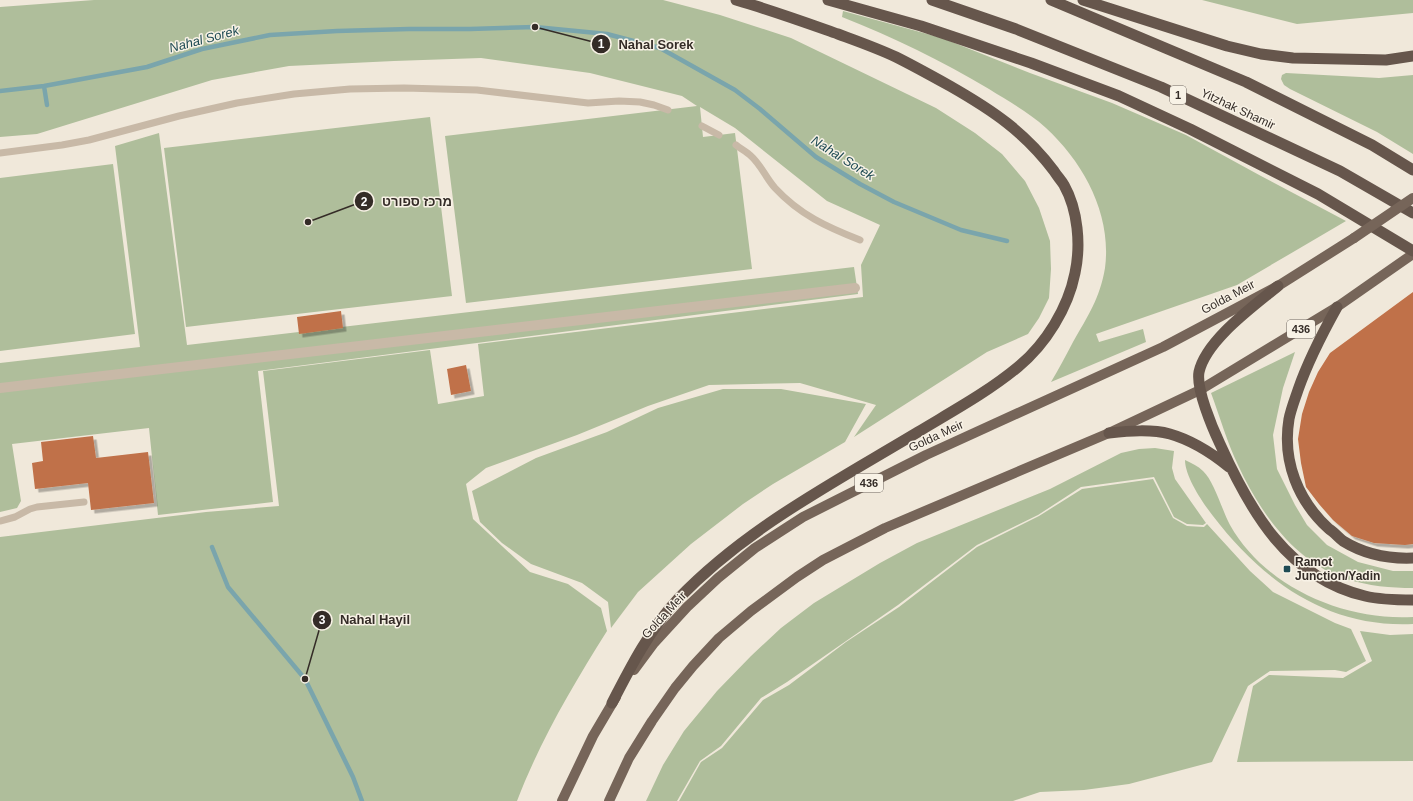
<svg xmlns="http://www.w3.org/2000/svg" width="1413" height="801" font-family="Arial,Heebo,sans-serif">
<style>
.green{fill:#afbe9b}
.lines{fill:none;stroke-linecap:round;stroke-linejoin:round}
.stream{stroke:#7aa5ac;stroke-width:4.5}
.building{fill:#c07148;filter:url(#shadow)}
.service{stroke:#c8b9a7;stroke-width:7}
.pedestrian{stroke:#c8b9a7;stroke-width:10}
.primary{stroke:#766559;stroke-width:10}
.trunk{stroke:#66564c;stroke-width:11}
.primary-bridge{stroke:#766559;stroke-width:10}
.poi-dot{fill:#1f4b54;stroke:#f8f2e6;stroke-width:1.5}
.labels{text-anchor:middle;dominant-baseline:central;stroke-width:3;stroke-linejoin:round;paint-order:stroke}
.shield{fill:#f8f2e6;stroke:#6f6760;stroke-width:1}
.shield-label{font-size:11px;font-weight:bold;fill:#342c27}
.street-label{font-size:12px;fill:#342c27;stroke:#f8f2e6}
.poi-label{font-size:12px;font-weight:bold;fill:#342c27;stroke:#f8f2e6;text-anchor:start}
.water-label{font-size:13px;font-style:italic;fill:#1f4b54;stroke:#f8f2e6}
.leader{fill:none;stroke:#342c27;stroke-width:1.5}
.callout-dot{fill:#342c27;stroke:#f8f2e6;stroke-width:1.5}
.mark-label{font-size:12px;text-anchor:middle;font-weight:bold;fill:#fff}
.callout-label{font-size:13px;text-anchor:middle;font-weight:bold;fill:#342c27;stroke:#f8f2e6;stroke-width:3;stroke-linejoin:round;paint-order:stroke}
</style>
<defs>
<filter id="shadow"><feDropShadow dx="3.5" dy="3.5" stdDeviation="0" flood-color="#0004"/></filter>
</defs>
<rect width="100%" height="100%" fill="#f0e8da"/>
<!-- green -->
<path class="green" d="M 94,0 L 663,0 L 720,15 L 791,38 L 936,108 L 975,133 L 1002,154 L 1025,181 L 1039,208 L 1050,241 L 1051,269 L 1049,298 L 1039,318 L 1028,334 L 987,352 L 854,437 L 876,405 L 800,383 L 709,385 L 648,406 L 577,435 L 486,468 L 466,484 L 473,519 L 530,572 L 568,584 L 601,608 L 607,631 C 573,685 540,741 517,801 L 0,801 L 0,537 L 206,512 L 279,506 L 263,371 L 430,350 L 438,404 L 484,396 L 478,344 L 863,297 L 861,265 L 880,225 L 827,201 L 735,128 L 700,107 L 703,137 L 735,133 L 752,269 L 466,303 L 445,136 L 697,106 L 682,96 L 590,73 L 481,58 L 394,61 L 289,66 L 212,80 L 37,134 L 0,137 L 0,7 Z
M 1202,0 L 1413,0 L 1413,13 L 1297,24 Z
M 843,11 L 942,38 L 1030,73 L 1112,103 L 1186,135 L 1261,176 L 1346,221 L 1237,285 L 1096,334 L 1099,342 L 1143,329 L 1146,342 L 1051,382 C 1059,369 1066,355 1073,342 C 1088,316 1100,298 1105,268 C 1112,215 1084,163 1046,128 C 1030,113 1008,101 989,89 C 942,61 893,37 842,17 Z
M 1286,73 L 1379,78 L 1413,75 L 1413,154 L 1377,132 L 1290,89 L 1284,85 L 1281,79 L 1282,75 Z
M 430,117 L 452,296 L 186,327 L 164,148 Z
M 159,133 L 187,345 L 854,267 L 858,294 L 258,371 L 273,502 L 158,515 L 149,428 L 12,444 L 21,501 L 17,508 L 0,512 L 0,363 L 140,347 L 115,146 Z
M 113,164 L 135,334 L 0,351 L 0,178 Z
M 1295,352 L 1283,388 L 1273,435 L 1277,469 L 1295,505 L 1307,525 L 1327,545 L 1358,562 L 1393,571 L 1413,571 L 1413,588 C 1391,588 1368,586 1347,579 C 1295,563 1259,511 1238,465 C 1227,442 1220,417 1211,393 Z
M 723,389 L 781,389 L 866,404 L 845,442 L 773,484 L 743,504 L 691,544 L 638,592 L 611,628 L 608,602 L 582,583 L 531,564 L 502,543 L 480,522 L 472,491 L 536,458 L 607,432 L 658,408 Z
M 1155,448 L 1174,451 L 1172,468 L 1175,479 L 1206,523 L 1203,525 L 1187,524 L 1174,517 L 1154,477 L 1081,487 L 1038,515 L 977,545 L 898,605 L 787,682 L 761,698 L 721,746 L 700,761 L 677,801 L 646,801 L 663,765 L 684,731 L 717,691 L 751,656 L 781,628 L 814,603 L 880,563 L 917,543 L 1050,489 L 1121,453 L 1139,449 Z
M 1185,460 C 1191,463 1198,466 1203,471 C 1214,481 1222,510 1230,525 C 1265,587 1343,621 1413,617 L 1413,624 C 1327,628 1263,581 1213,516 C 1203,503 1185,477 1185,460 Z
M 1153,479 L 1173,518 L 1187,526 L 1204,527 L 1207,524 L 1250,571 L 1273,592 L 1335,623 L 1351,629 L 1366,661 L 1346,672 L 1335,670 L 1270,671 L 1248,686 L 1212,762 L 1129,784 L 1084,790 L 1040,792 L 1013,801 L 679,801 L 701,762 L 722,748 L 763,700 L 789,685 L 846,642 L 899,607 L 977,547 L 1039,516 L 1082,489 Z
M 1360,631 L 1390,635 L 1413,634 L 1413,761 L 1237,762 L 1253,686 L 1269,675 L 1343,678 L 1372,661 Z"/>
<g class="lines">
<!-- stream -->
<path class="stream" d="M 44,86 L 47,105
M 0,91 L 44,86 L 147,67 L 202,49 L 270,35 L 337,31 L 409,29 L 470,29 L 535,27 L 607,34 L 660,48 L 735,90 L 760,109 L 816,157 L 860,184 L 894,202 L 961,230 L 1007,241
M 212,547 L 228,587 L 305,679 L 353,777 L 362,801"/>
</g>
<!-- building -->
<path class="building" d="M 1413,292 L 1413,544 L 1405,545 L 1374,543 L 1352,536 L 1333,520 L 1319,504 L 1306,487 L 1301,463 L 1298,439 L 1302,414 L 1309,392 L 1318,372 L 1330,353 Z
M 341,311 L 343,328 L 299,334 L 297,317 Z
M 466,365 L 471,391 L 451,395 L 447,369 Z
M 93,436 L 96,458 L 148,452 L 154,503 L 91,510 L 88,483 L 35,489 L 32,463 L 43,461 L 41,442 Z"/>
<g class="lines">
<!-- service -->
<path class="service" d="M 702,126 L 719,135
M 736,145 C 741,149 747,152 751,156 C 761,165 766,178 775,188 C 800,215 827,227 860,240
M 0,153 L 62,145 L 89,140 L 179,116 L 237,103 L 294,94 L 350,89 L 404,88 L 477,90 L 588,103 L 619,101 L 640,102 L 654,105 L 668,110
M 0,521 L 15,517 L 30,509 L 37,507 L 84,502"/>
<!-- pedestrian -->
<path class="pedestrian" d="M 0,388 L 855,288"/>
<!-- primary -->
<path class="primary" d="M 634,670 L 654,643 L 687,607 L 718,578 L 755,548 L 803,517 L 926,455 L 1163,347 L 1278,286 L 1354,238
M 562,801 L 593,736 L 616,697
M 609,801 L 629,758 L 652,721 L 675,688 L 693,666 L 719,638 L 751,611 L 797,577 L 823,560 L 885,528 L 1109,433 L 1200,390 L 1337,307 L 1413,254"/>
<!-- trunk -->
<path class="trunk" d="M 828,0 L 921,26 L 1031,63 L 1119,96 L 1190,129 L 1318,194 L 1413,251
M 932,0 L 1016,29 L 1161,87 L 1340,171 L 1413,213
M 1051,0 L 1246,82 L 1372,145 L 1413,170
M 1083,0 L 1227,46 L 1261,54 L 1293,58 L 1386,60 L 1413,56
M 1278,286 C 1254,306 1206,340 1199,372 C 1196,389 1212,427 1220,444 C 1250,511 1288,578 1365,596 C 1381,600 1397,600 1413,600
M 1337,307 C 1322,334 1308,361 1298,390 C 1295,399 1291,409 1289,419 C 1282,461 1298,501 1329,529 C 1334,532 1338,537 1343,541 C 1364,554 1389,559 1413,558
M 1109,433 C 1129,431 1151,429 1170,434 C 1191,440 1213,454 1229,467
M 612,703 C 631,666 650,629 678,599 C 746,528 835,482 918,432 C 951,412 988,392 1018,367 C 1046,344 1068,308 1075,273 C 1081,245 1078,210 1064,185 C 1061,180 1057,176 1054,171 C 1025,132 992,110 950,86 C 932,76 914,66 896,57 C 877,48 857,41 838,34 C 804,22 771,10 736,0"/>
<!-- primary-bridge -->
<path class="primary-bridge" d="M 1354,238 L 1413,198"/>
</g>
<!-- markers -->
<rect class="poi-dot" x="1283" y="565" width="8" height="8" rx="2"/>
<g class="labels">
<!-- shield labels -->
<g class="shield">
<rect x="1170" y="86" width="16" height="18" rx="3"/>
<rect x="1287" y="320" width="28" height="18" rx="3"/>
<rect x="855" y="474" width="28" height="18" rx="3"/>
</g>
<g class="shield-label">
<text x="1178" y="95">1</text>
<text x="1301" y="329">436</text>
<text x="869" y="483">436</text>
</g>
<!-- street labels -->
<g class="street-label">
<text transform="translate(1238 109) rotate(25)">Yitzhak Shamir</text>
<text transform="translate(1228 297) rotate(-28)">Golda Meir</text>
<text transform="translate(936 436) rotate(-25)">Golda Meir</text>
<text transform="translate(664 615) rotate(-47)">Golda Meir</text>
</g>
<!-- poi labels -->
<g class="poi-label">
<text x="1295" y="562">Ramot<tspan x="1295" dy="14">Junction/Yadin</tspan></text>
</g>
<!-- water labels -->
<g class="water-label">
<text transform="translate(204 39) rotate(-15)">Nahal Sorek</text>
<text transform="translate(843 158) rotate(32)">Nahal Sorek</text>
</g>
</g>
<!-- callouts -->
<path class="leader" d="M535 27L601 44M308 222L364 201M305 679L322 620"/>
<g class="callout-dot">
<circle cx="535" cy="27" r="4"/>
<circle cx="308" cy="222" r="4"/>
<circle cx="305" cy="679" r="4"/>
<circle cx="601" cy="44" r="10"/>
<circle cx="364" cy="201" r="10"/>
<circle cx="322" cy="620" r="10"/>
</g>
<g class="mark-label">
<text x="601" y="48">1</text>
<text x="364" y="206">2</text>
<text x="322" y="624">3</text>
</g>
<g class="callout-label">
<text x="656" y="49">Nahal Sorek</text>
<text x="417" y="206">מרכז ספורט</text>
<text x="375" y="624">Nahal Hayil</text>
</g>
</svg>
